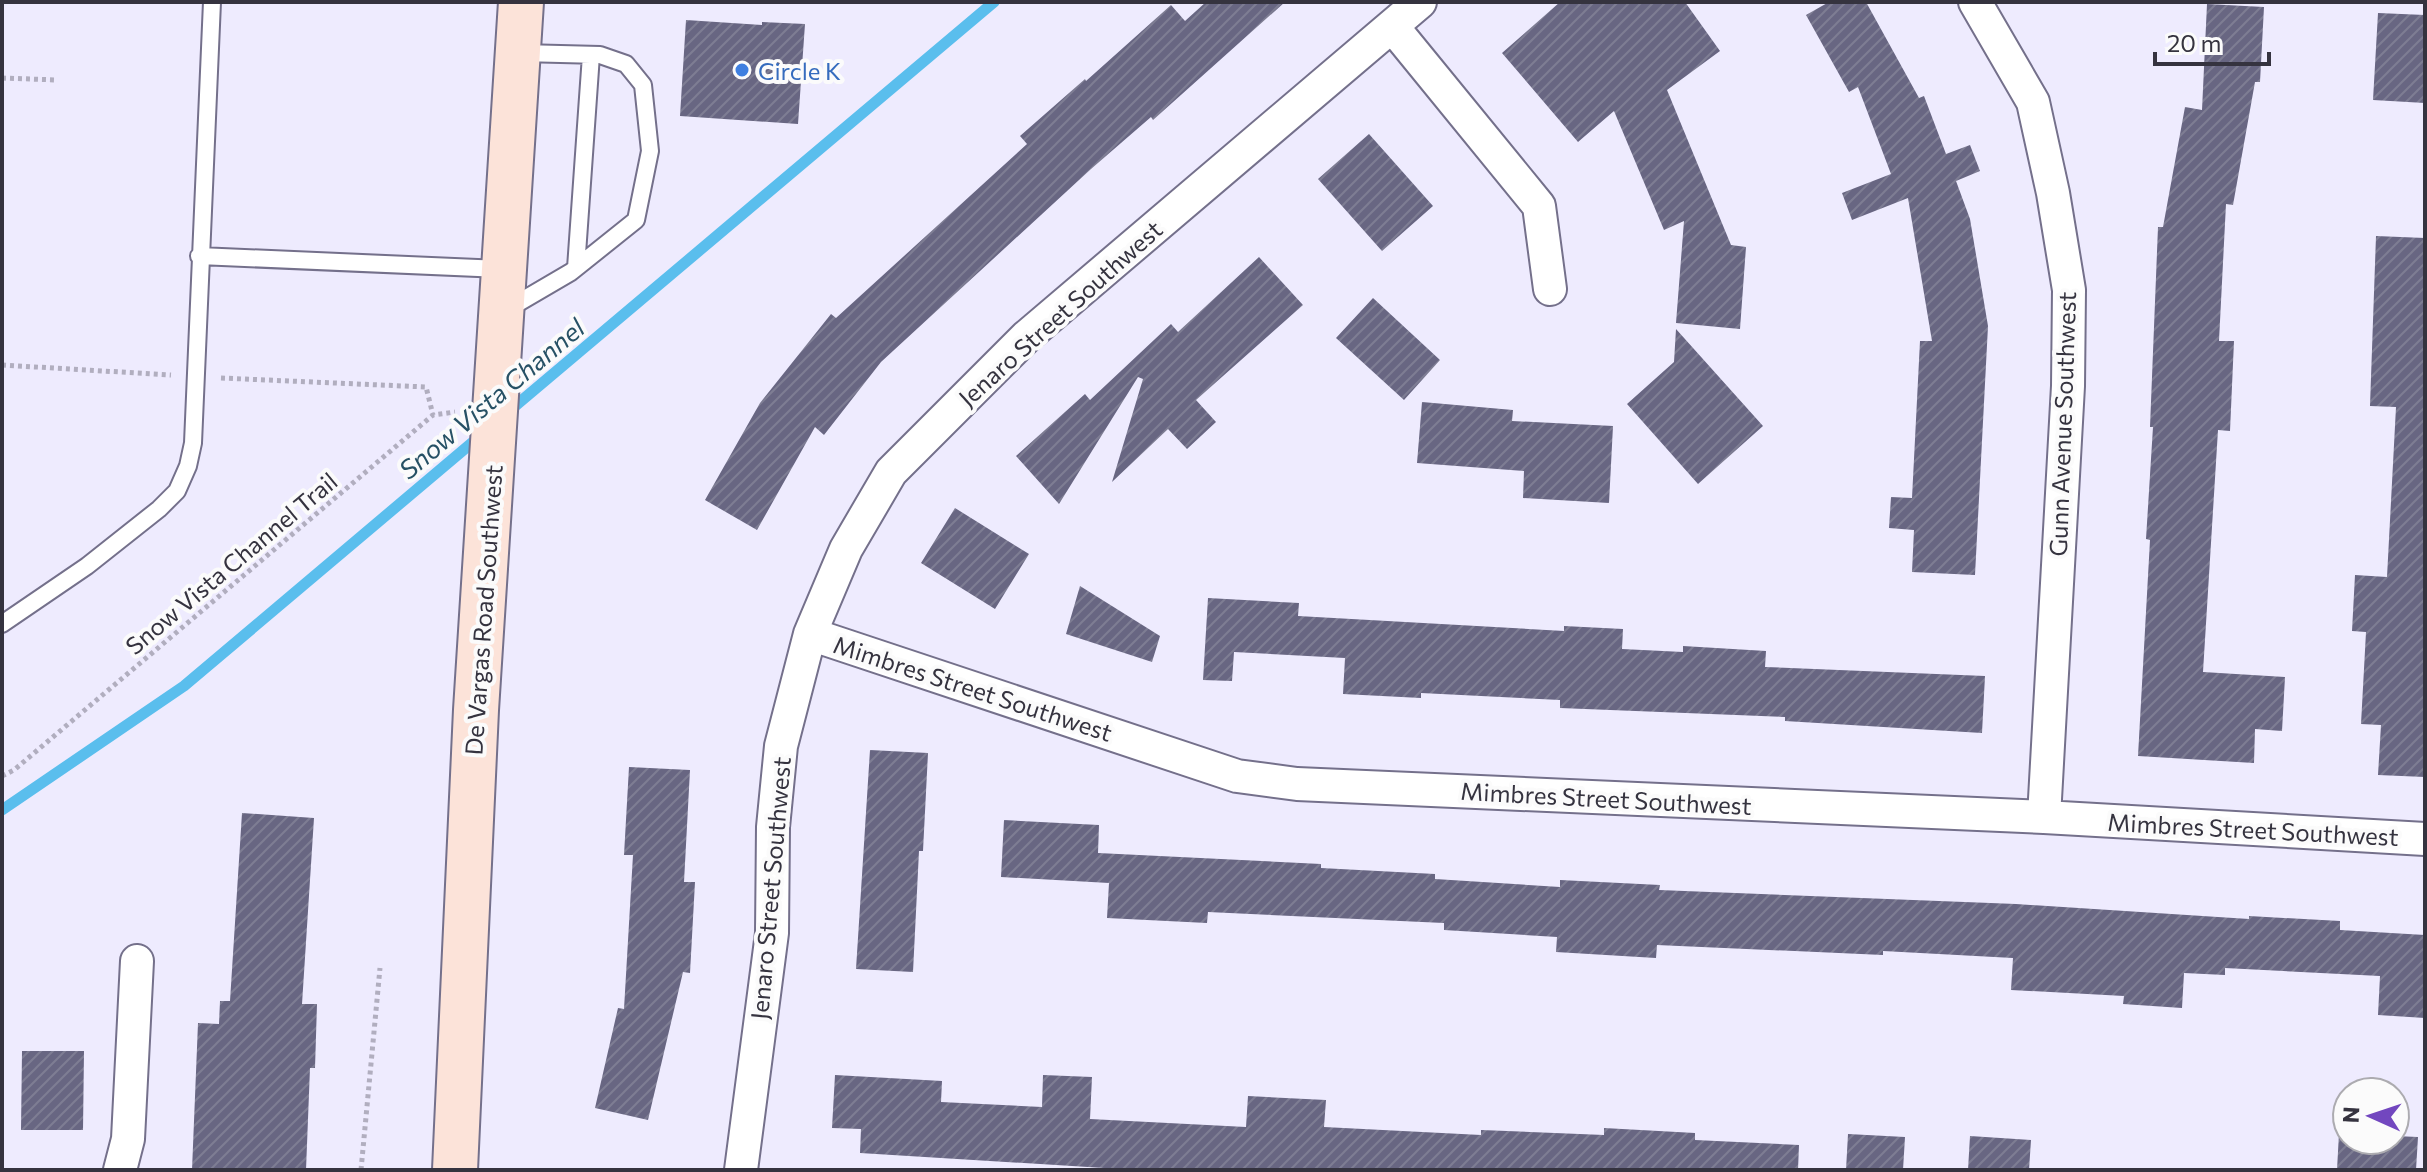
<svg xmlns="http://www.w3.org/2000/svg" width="2427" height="1172" font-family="Commissioner,sans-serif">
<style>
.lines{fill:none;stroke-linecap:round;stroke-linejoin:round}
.stream{stroke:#5abeed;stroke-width:11}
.building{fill:url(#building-hatch)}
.lane-casing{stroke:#74708b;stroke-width:20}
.street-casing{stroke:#74708b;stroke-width:36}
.secondary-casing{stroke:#74708b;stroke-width:48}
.path{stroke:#b1aebf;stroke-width:5;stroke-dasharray:4 4;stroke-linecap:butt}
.lane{stroke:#fff;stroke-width:16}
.street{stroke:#fff;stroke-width:32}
.secondary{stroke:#fce3d9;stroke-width:44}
.shop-dot{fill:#3f7fe0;stroke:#fbfbfb;stroke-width:3}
.labels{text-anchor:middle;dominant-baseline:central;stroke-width:8;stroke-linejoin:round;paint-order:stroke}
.shop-label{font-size:24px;fill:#366cbe;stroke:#fbfbfb;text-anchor:start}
.street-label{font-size:24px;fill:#35333f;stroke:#fbfbfb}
.water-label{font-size:26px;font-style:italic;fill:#275165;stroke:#fbfbfb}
</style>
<defs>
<pattern id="building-hatch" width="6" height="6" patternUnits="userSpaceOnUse" patternTransform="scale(2)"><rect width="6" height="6" fill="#686682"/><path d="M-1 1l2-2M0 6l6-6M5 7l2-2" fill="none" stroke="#7e7d93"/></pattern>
</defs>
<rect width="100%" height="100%" fill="#eeebfe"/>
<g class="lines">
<!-- stream -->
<path class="stream" d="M 508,412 L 994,2
M 2,810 L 184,686 L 480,436"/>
</g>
<!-- building -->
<path class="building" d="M 1206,2 L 1285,2 L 1153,120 L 1151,117 L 1091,169 L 881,362 L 824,435 L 815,427 L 757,530 L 705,500 L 760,403 L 831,314 L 836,318 L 1027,144 L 1020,136 L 1085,79 L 1086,81 L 1171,5 L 1185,21 Z
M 1560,2 L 1685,2 L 1720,51 L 1667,90 L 1731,245 L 1746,247 L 1740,329 L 1676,323 L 1684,221 L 1664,230 L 1614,111 L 1578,142 L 1502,53 Z
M 1829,2 L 1866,2 L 1919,98 L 1924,96 L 1946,154 L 1970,145 L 1980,171 L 1956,181 L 1970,219 L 1988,326 L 1975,575 L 1912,572 L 1914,530 L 1889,528 L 1891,497 L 1912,498 L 1920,341 L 1932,341 L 1908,198 L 1852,220 L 1842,193 L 1891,174 L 1858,87 L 1849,92 L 1806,15 Z
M 2207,4 L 2264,7 L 2260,82 L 2255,82 L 2233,205 L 2226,204 L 2219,341 L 2234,341 L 2230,431 L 2218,430 L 2203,672 L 2285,677 L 2282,731 L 2255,729 L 2254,763 L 2138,756 L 2150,540 L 2146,539 L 2153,427 L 2150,427 L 2158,227 L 2163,227 L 2185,107 L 2202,110 Z
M 2378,13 L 2425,15 L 2425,103 L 2373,100 Z
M 686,20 L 762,25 L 762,22 L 805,24 L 798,124 L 680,116 Z
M 1369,134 L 1433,206 L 1382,251 L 1318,179 Z
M 2376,236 L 2425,238 L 2425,777 L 2378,775 L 2381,725 L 2361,724 L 2366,632 L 2352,631 L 2355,575 L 2387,577 L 2396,407 L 2370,406 Z
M 1259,257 L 1303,305 L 1196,400 L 1216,422 L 1187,449 L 1168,429 L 1112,482 L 1143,379 L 1138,377 L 1059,504 L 1016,456 L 1085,394 L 1090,400 L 1171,324 L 1178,332 Z
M 1373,298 L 1440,360 L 1404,400 L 1336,338 Z
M 1676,329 L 1763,426 L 1698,484 L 1627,404 L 1674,362 Z
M 1422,402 L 1513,410 L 1512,421 L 1613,426 L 1609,503 L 1523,498 L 1524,471 L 1417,463 Z
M 955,508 L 1029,554 L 995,609 L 921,563 Z
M 1080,586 L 1160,636 L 1152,662 L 1066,634 Z
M 1208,598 L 1299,603 L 1298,616 L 1564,631 L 1564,626 L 1623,629 L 1622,649 L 1683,652 L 1683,646 L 1766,651 L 1765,667 L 1985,676 L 1982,733 L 1785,721 L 1785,717 L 1560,708 L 1560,700 L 1421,693 L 1421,698 L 1343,694 L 1345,658 L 1234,652 L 1232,681 L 1203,680 Z
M 870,750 L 928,753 L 923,851 L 919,851 L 913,972 L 856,969 Z
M 629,767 L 690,770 L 684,882 L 695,882 L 690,973 L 683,972 L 648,1120 L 595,1108 L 618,1008 L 624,1009 L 633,855 L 624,855 Z
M 242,813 L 314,818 L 302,1004 L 317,1004 L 315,1068 L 310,1068 L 306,1170 L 192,1170 L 198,1023 L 219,1024 L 220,1001 L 230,1001 Z
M 1004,820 L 1099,825 L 1098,853 L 1321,864 L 1321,868 L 1435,874 L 1435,879 L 1560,887 L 1560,880 L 1660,885 L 1659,890 L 2016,904 L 2249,919 L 2249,916 L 2340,921 L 2340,930 L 2425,935 L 2425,1018 L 2378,1015 L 2380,976 L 2225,968 L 2225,975 L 2184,973 L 2182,1008 L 2123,1004 L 2124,996 L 2011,990 L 2013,958 L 1883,951 L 1883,955 L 1657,945 L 1656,958 L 1556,952 L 1557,937 L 1444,930 L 1444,923 L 1208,912 L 1207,923 L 1107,918 L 1109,883 L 1001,877 Z
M 22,1051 L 84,1051 L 83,1130 L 21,1130 Z
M 835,1075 L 942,1081 L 941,1102 L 1042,1107 L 1043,1075 L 1092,1077 L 1090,1119 L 1246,1127 L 1248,1096 L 1326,1100 L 1324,1127 L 1481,1135 L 1481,1130 L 1604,1135 L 1604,1128 L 1695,1133 L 1695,1140 L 1799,1145 L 1798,1170 L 1104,1170 L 1104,1168 L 860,1153 L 861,1129 L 832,1128 Z
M 2339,1133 L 2347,1133 L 2347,1140 L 2395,1140 L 2395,1136 L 2418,1137 L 2416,1170 L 2337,1170 Z
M 1848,1134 L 1905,1137 L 1903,1170 L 1846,1170 Z
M 1970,1136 L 2031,1140 L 2029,1170 L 1968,1170 Z"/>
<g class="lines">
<!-- lane casing -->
<g class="lane-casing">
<path id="lane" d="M 199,256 L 501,269
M 576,268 L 591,55
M 506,310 L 571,272 L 636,220 L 650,151 L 643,85 L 626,64 L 600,55 L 521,53
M 2,624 L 87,566 L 159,509 L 177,491 L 188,466 L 193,443 L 212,2"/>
</g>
<!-- street casing -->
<g class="street-casing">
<path id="street" d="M 1975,2 L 2033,102 L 2053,193 L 2069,290 L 2068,386 L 2044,817
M 1392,26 L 1539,206 L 1550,289
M 810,634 L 1237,776 L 1297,784 L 2044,817 L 2425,839
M 120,1170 L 128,1139 L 137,961
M 741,1170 L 772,933 L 773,827 L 781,746 L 810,634 L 846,549 L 891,472 L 1026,337 L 1420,2"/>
</g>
<!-- secondary casing -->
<g class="secondary-casing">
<path id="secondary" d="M 455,1170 L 476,710 L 521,2"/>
</g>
<!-- path -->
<path class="path" d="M 2,78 L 57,80
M 2,365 L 171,375
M 221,378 L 426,387 L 433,415
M 2,776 L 14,770 L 433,415 L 455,412
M 361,1170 L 380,968"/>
<!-- lane -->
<use href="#lane" class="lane"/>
<!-- street -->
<use href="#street" class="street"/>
<!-- secondary -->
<use href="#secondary" class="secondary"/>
</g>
<!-- markers -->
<circle class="shop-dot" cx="742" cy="70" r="8"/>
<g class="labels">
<!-- shop labels -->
<g class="shop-label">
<text x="758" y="70">Circle K</text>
</g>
<!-- street labels -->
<g class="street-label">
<text transform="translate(1060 313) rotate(-42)">Jenaro Street Southwest</text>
<text transform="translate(2062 424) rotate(-88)">Gunn Avenue Southwest</text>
<text transform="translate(231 563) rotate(-40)">Snow Vista Channel Trail</text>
<text transform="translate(483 610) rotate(-86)">De Vargas Road Southwest</text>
<text transform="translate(973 688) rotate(18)">Mimbres Street Southwest</text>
<text transform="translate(1606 798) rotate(3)">Mimbres Street Southwest</text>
<text transform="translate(2253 829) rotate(3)">Mimbres Street Southwest</text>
<text transform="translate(770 888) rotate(-85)">Jenaro Street Southwest</text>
</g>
<!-- water labels -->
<g class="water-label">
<text transform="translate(491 398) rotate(-40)">Snow Vista Channel</text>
</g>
</g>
<!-- border -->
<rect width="2427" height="1172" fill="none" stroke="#35333f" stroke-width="8"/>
<!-- north arrow -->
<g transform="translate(2371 1116) rotate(273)"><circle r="38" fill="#fbfbfb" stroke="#acabb0" stroke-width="2"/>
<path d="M0-6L14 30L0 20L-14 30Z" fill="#7247bf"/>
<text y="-12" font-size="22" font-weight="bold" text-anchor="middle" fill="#35333f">N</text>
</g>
<!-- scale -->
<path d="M2155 52v12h114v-12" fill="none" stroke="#35333f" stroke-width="4"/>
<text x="2167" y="52" font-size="24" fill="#35333f" stroke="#fbfbfb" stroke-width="6" paint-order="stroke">20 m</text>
</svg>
